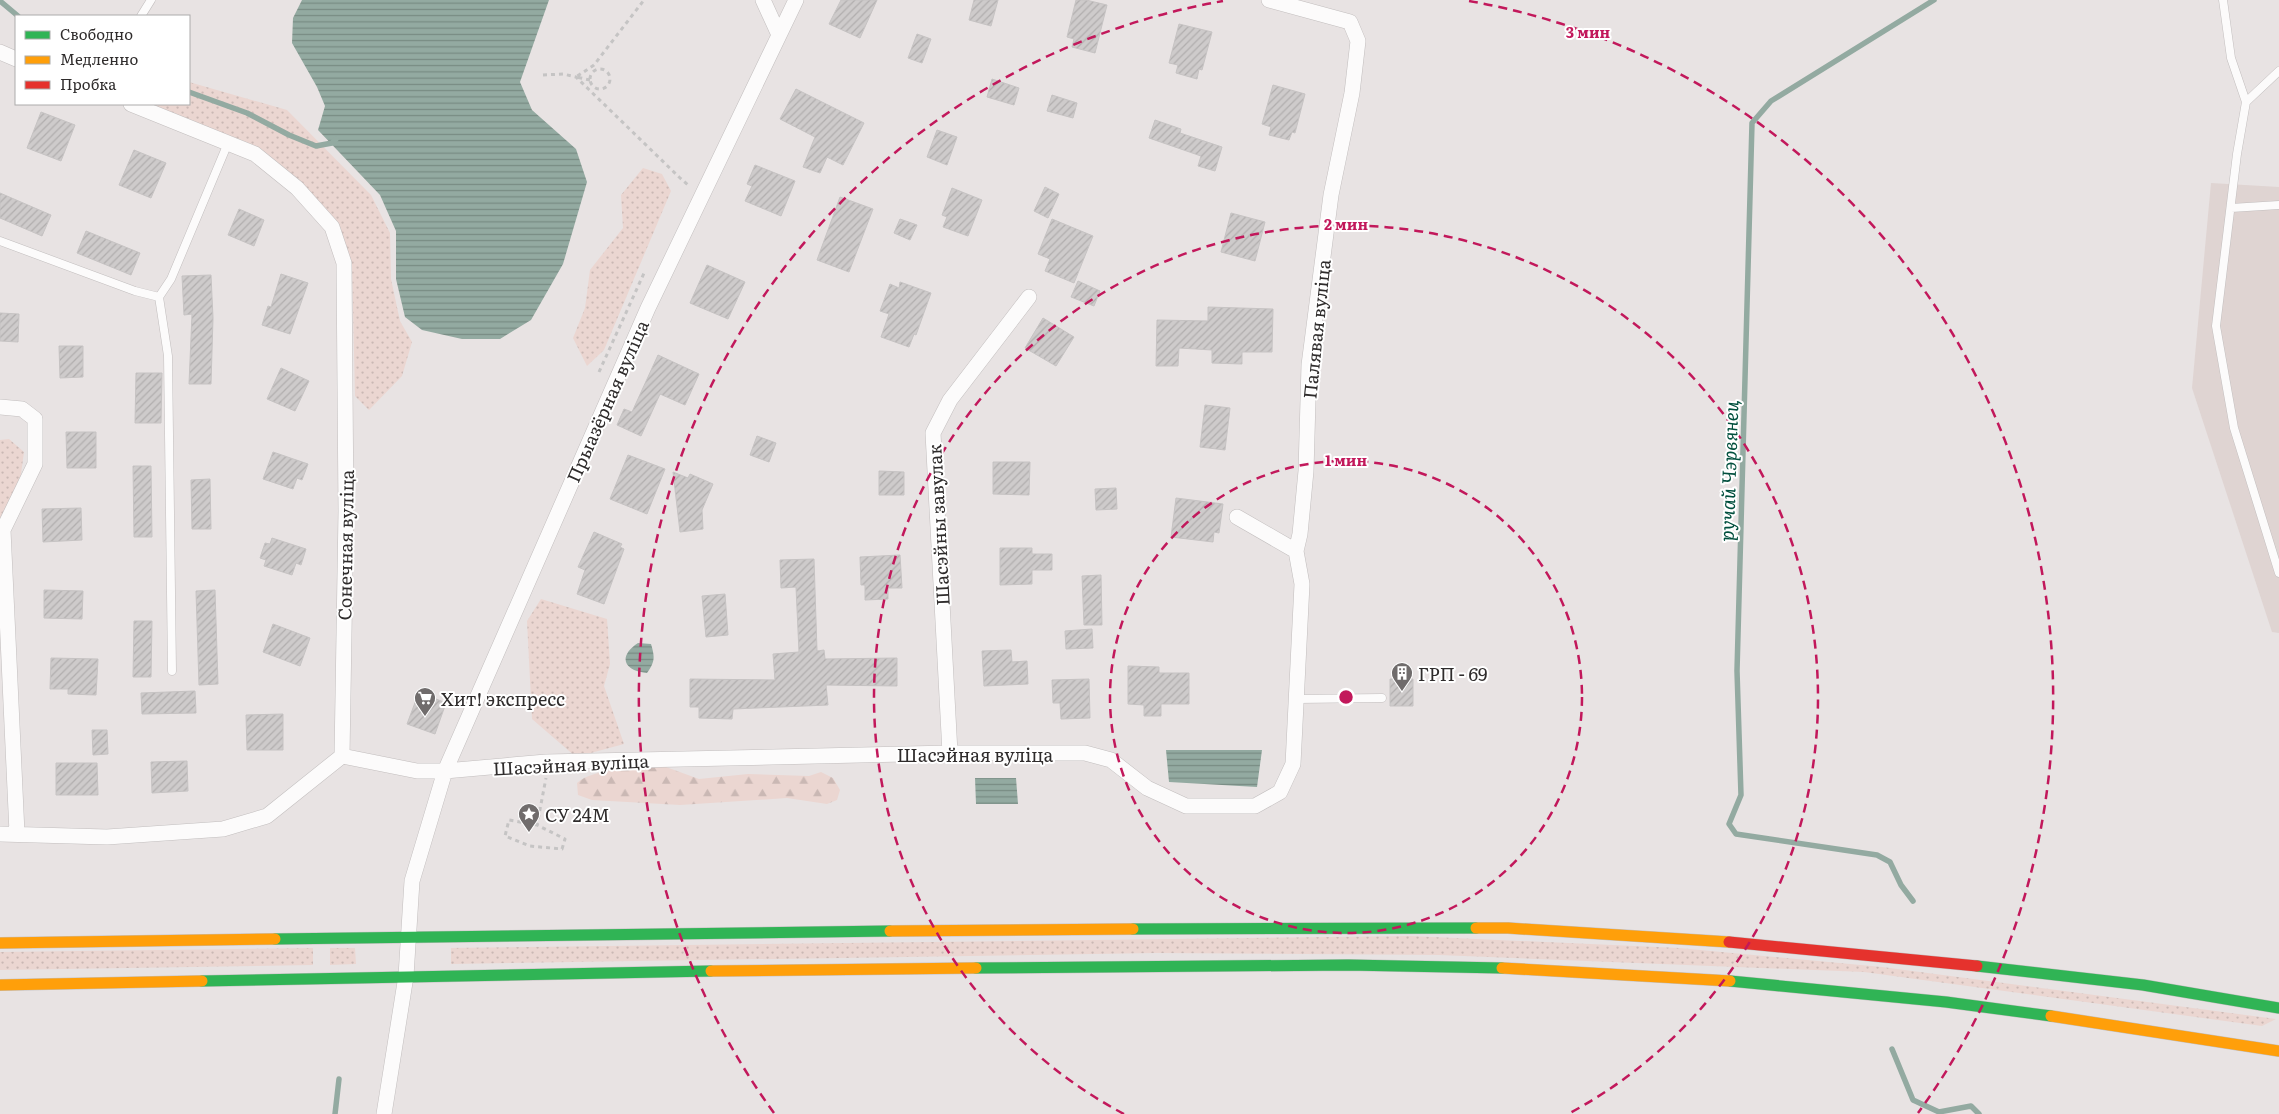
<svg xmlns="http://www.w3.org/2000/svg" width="2279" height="1114" font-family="Literata,serif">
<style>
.built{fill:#dfd4d2}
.grass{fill:url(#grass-dots)}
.forest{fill:url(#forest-firs)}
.water{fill:url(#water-rules)}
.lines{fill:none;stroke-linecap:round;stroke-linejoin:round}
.stream{stroke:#93aaa1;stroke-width:5.5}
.building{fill:url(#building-hatch);stroke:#c6c3c3}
.lane-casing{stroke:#c2bebe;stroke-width:9}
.street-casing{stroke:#c2bebe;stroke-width:16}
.fast-casing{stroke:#c2bfbf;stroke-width:12}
.slow-casing{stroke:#c2bfbf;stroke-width:12}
.jam-casing{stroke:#c2bfbf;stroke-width:12}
.path{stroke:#c5c4c4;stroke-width:3;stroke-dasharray:4 4;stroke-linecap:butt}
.lane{stroke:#fcfbfb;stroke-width:8}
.street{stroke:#fcfbfb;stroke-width:15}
.fast{stroke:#30b455;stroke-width:11}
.slow{stroke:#ff9f0a;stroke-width:11}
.jam{stroke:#e5322d;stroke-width:11}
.ring{fill:none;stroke:#c2185b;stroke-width:2.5;stroke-dasharray:9 6}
.labels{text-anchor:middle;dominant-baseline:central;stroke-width:4;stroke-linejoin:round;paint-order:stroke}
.street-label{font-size:18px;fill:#2f2c2c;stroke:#fff}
.poi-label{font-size:18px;fill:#2f2c2c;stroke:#fff;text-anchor:start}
.water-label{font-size:19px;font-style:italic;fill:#014f3d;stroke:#fff}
.centre{fill:#c2185b;stroke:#fff;stroke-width:2.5}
.ring-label{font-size:15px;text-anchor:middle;font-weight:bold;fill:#c2185b;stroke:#fff;stroke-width:4;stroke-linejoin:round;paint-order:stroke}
</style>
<defs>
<pattern id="grass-dots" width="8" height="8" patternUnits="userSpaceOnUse" patternTransform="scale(1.25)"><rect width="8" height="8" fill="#ebd6d1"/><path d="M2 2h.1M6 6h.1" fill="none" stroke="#cab8b4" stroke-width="1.8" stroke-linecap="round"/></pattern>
<pattern id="forest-firs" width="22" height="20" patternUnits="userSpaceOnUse" patternTransform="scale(1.25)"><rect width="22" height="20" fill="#ebd6d1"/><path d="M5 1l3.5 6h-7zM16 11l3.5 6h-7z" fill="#cab8b4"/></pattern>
<pattern id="water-rules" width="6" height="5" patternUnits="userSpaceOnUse" patternTransform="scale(1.25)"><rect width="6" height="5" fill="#93aaa1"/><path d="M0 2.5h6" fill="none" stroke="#788b83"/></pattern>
<pattern id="building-hatch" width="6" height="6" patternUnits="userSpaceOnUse" patternTransform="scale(1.25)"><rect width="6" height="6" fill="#cecbcb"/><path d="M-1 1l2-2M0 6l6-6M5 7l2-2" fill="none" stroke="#b1aeae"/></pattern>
</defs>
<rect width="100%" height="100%" fill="#e8e3e3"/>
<!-- built -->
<path class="built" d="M 2211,183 L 2279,187 L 2279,633 L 2272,632 L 2192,388 Z"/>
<!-- grass -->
<path class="grass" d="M 189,82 L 287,110 L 371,195 L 390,233 L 391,279 L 400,321 L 412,342 L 402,376 L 369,410 L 355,396 L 352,264 L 337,226 L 300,185 L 147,104 L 189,104 Z
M 643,168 L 662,174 L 671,191 L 604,350 L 587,366 L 573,338 L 585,308 L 590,270 L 623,228 L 621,195 Z
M 9,439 L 24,452 L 20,481 L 0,522 L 0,440 Z
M 541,599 L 607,619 L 610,664 L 604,686 L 624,744 L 576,757 L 532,719 L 527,621 Z
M 1410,936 L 1679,948 L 1882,967 L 2276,1019 L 2262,1026 L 1864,972 L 1439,955 L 1156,953 L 451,964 L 451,948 Z
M 313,948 L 313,965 L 0,970 L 0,952 Z
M 330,948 L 355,948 L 356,964 L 330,965 Z"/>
<!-- forest -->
<path class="forest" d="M 666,767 L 699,779 L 748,774 L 809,776 L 821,772 L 833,778 L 840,790 L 837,800 L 827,804 L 787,798 L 680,805 L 592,800 L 578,795 L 577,783 C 594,767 642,769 666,767 Z"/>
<!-- water -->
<path class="water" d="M 302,0 L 549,0 L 520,82 L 532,110 L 576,149 L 587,182 L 563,264 L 531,320 L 500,339 L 462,339 L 422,330 L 405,317 L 396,279 L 396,231 L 380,195 L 318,130 L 325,106 L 317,87 L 292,43 L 293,18 Z
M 638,643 L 651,644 C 655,657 655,662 647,673 C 623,671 618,656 638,643 Z
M 1166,750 L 1262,750 L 1257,787 L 1169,782 Z
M 975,778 L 1016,778 L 1018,804 L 976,804 Z"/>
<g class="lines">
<!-- stream -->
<path class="stream" d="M 0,1 L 18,16
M 189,92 L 247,113 L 289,135 L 316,146 L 332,143 L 336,139
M 1913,901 L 1901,885 L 1890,862 L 1877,855 L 1736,834 L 1729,824 L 1741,795 L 1737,671 L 1752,123 L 1771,101 L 1934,0
M 1892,1049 L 1913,1100 L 1939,1112 L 1971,1106 L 1979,1114
M 335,1114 L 339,1079"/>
</g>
<!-- building -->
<path class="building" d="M 841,0 L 877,0 L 860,38 L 829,24 Z
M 974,0 L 998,0 L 991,26 L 969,20 Z
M 1076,0 L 1086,0 L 1107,5 L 1095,53 L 1072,47 L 1074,39 L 1067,37 Z
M 1179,24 L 1212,32 L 1202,70 L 1199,69 L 1197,79 L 1176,73 L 1178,65 L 1169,63 Z
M 917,34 L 931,39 L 922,63 L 908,58 Z
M 992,79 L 1019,88 L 1014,105 L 987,97 Z
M 1273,85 L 1305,94 L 1295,133 L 1292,132 L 1289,140 L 1269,135 L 1271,127 L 1262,124 Z
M 796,89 L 864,123 L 843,165 L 827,157 L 820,173 L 803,167 L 815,137 L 780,119 Z
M 1052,95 L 1077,103 L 1073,118 L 1047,111 Z
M 41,112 L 75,125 L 61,161 L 27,148 Z
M 1155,120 L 1181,129 L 1180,133 L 1222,147 L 1215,171 L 1198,166 L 1201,156 L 1149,138 Z
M 937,130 L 957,137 L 947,165 L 927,157 Z
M 134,150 L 166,163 L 151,198 L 119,185 Z
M 755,165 L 795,181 L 781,216 L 745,201 L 752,186 L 747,184 Z
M 1045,187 L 1059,194 L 1048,218 L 1034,211 Z
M 952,188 L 982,200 L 968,236 L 943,227 L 947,217 L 942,215 Z
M 0,193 L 51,215 L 42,236 L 0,218 Z
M 840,197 L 873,209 L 849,272 L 817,260 Z
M 239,209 L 264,220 L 254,246 L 228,235 Z
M 1231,213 L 1265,222 L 1255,261 L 1221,252 Z
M 900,219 L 917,225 L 910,240 L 894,233 Z
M 1052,219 L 1093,236 L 1074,283 L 1045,271 L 1050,259 L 1038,254 Z
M 86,231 L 140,253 L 131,275 L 77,253 Z
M 707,265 L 745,282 L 728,319 L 690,303 Z
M 281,274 L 308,283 L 290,334 L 262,325 L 268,306 L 271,307 Z
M 211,275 L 213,318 L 211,384 L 189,384 L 192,314 L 184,315 L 182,276 Z
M 1078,281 L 1100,291 L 1094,306 L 1071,297 Z
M 900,282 L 931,293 L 916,335 L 914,334 L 909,347 L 881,337 L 889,314 L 880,311 L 890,284 L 899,288 Z
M 1208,307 L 1273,309 L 1272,352 L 1242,352 L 1242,364 L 1212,363 L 1212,350 L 1179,348 L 1178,366 L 1156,366 L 1157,320 L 1208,321 Z
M 0,313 L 19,314 L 18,342 L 0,341 Z
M 1043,318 L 1074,337 L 1056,366 L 1025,348 Z
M 59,346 L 83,346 L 83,377 L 60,378 Z
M 658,355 L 699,374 L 685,405 L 660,394 L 641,436 L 617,425 L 624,409 L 632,412 Z
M 281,368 L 309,381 L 295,411 L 267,399 Z
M 136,373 L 162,373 L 161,423 L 135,423 Z
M 1205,405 L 1230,408 L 1225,450 L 1200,447 Z
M 66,432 L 96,432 L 96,468 L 67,468 Z
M 757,436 L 776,443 L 769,462 L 750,455 Z
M 273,452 L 308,464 L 302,480 L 297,478 L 293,489 L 263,479 Z
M 628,455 L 665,469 L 647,514 L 610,499 Z
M 993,462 L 1030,462 L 1029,495 L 993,494 Z
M 133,466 L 151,466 L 152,537 L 134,537 Z
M 879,471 L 904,472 L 904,495 L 879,495 Z
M 673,472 L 688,478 L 690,474 L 713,484 L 702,510 L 703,529 L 680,532 Z
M 210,479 L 211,529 L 192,529 L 191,480 Z
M 1116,488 L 1117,509 L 1096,510 L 1095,489 Z
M 1176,498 L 1223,504 L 1219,533 L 1214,532 L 1213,542 L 1171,537 Z
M 81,508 L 82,540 L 43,542 L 42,509 Z
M 594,532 L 622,544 L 620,547 L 624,549 L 604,604 L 577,594 L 585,570 L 578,567 Z
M 272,538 L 306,549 L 301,565 L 296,563 L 292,575 L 264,566 L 266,560 L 260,558 L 265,543 L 270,544 Z
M 1000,548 L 1032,548 L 1032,554 L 1052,554 L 1052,570 L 1032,570 L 1032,584 L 1000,585 Z
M 900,555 L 902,588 L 888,588 L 888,599 L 865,600 L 865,585 L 861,585 L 860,557 Z
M 814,559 L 817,651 L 824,650 L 825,659 L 897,658 L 897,686 L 826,685 L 828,705 L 733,709 L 732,719 L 699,718 L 699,707 L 690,707 L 690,679 L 775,680 L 773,654 L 799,652 L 796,587 L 781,588 L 780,560 Z
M 1101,575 L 1102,625 L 1084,625 L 1082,576 Z
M 44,590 L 83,591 L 82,619 L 44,618 Z
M 215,590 L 218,684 L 199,685 L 196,591 Z
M 725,594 L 728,635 L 706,637 L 702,596 Z
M 134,621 L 152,621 L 151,677 L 133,677 Z
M 273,624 L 310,638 L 300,666 L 263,652 Z
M 1092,629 L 1093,648 L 1066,649 L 1065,631 Z
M 1011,650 L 1012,662 L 1027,661 L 1028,684 L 984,686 L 982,651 Z
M 51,658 L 98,659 L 96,695 L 68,694 L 68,689 L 50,689 Z
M 1128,666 L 1159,667 L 1159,673 L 1189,673 L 1189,704 L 1161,704 L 1161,716 L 1144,716 L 1144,705 L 1128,704 Z
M 1089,679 L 1090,718 L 1061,719 L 1060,703 L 1053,703 L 1052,680 Z
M 1390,679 L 1413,679 L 1413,706 L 1390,706 Z
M 195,691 L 196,713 L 142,714 L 141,693 Z
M 419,692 L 446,703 L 435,734 L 407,724 Z
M 283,714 L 283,750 L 247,750 L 246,715 Z
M 92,730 L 107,730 L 108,754 L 93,755 Z
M 187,761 L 188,791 L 152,793 L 151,762 Z
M 56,763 L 97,763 L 98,795 L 56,795 Z"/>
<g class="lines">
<!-- lane casing -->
<g class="lane-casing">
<path id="lane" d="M 2223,0 L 2231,58 L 2246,102 L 2237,154 L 2216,326 L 2234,428 L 2279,573
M 141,16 L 151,0
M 2246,102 L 2279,71
M 2231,208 L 2279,205
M 0,241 L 135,291 L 159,297 L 171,279 L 228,143
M 159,297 L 168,356 L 172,671
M 1297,699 L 1382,698"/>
</g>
<!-- street casing -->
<g class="street-casing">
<path id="street" d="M 763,0 L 779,35
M 1269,0 L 1350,22 L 1358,41 L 1352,93 L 1331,195 L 1309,365 L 1306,471 L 1300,534 L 1296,551
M 0,52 L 16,59
M 0,407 L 22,409 L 35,419 L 35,464 L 3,530 L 17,833
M 950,753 L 933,433 L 950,400 L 1029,297
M 342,756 L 417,771 L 445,771 L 546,762 L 950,753 L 1085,753 L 1111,760 L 1147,788 L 1186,806 L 1255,806 L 1280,792 L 1293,764 L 1302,584 L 1296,551 L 1237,517
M 0,834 L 107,837 L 223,829 L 267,816 L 342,756 L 346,511 L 344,263 L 332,227 L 297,188 L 255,154 L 131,104
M 384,1114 L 406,976 L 412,881 L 445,771 L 648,308 L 796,0"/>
</g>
<!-- fast casing -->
<g class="fast-casing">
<path id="fast" d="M 1133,929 L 1476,928
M 275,939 L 890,931
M 1977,966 L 2143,985 L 2279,1008
M 976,968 L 1348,965 L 1502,968
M 202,981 L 711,971
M 1730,981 L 1946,1002 L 2051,1016"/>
</g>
<!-- slow casing -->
<g class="slow-casing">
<path id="slow" d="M 1476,928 L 1508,928 L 1729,942
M 890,931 L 1133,929
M 0,943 L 275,939
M 1502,968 L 1730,981
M 711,971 L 976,968
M 0,985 L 202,981
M 2051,1016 L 2279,1051"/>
</g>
<!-- jam casing -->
<g class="jam-casing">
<path id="jam" d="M 1729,942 L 1977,966"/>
</g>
<!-- path -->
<path class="path" d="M590 79a10 10 0 1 1 20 0a10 10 0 1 1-20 0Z
M 543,75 L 563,74 L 576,77 L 679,177 L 688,185 L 687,187
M 590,80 L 576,77 L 594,65 L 644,0
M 599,372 L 645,271
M 537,825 L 509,820 L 505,836 L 530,846 L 562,849 L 565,839 L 537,825 L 546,778"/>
<!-- lane -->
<use href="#lane" class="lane"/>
<!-- street -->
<use href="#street" class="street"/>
<!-- fast -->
<use href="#fast" class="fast"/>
<!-- slow -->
<use href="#slow" class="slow"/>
<!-- jam -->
<use href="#jam" class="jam"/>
</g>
<!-- distance rings -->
<g class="ring">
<circle cx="1346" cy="697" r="236"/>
<path d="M1124 1114A472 472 0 1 1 1568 1114"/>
<path d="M774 1113A707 707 0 0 1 1223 1M1469 1A707 707 0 0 1 1918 1113"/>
</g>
<!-- icons -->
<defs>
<g id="building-pin" transform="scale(1.125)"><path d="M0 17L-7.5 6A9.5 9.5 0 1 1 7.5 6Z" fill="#706c6c" stroke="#fff"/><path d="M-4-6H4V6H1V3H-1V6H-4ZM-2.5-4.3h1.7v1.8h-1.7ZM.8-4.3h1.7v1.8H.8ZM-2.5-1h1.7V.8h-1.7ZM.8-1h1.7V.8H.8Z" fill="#fff"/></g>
<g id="supermarket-pin" transform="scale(1.125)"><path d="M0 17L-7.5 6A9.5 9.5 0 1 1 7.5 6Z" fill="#706c6c" stroke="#fff"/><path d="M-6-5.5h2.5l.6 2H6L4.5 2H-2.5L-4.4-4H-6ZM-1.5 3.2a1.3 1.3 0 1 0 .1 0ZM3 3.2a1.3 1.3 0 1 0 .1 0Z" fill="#fff"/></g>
<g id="sight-pin" transform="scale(1.125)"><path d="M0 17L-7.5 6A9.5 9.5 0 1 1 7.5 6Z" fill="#706c6c" stroke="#fff"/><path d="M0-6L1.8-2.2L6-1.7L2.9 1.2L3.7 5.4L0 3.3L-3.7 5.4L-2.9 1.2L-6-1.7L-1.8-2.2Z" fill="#fff"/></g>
</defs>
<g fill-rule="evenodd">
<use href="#building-pin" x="1402" y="673"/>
<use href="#supermarket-pin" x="425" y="698"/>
<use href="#sight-pin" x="529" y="814"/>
</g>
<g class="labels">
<!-- street labels -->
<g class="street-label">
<text transform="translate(1316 329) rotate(-84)">Палявая вуліца</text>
<text transform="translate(607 401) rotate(-66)">Прыазёрная вуліца</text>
<text transform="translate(938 525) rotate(-93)">Шасэйны завулак</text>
<text transform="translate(345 545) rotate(-89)">Сонечная вуліца</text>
<text x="975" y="754">Шасэйная вуліца</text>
<text transform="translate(571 764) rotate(-3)">Шасэйная вуліца</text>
</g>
<!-- poi labels -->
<g class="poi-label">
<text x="1418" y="673">ГРП - 69</text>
<text x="441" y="698">Хит! экспресс</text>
<text x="545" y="814">СУ 24М</text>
</g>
<!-- water labels -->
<g class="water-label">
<text transform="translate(1728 471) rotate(-88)">ручай Чэрвянец</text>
</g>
</g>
<circle cx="1346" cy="697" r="8" class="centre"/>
<g class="ring-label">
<text x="1588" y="38">3 мин</text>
<text x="1346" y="230">2 мин</text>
<text x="1346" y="466">1 мин</text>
</g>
<!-- legend -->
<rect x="15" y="15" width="175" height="90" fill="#ffffff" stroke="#acabab"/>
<rect x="25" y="31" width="25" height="8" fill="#30b455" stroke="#acabab"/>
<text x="60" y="40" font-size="15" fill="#2f2c2c">Свободно</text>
<rect x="25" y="56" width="25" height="8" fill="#ff9f0a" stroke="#acabab"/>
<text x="60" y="65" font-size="15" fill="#2f2c2c">Медленно</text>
<rect x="25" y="81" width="25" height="8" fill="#e5322d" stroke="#acabab"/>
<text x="60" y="90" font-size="15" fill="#2f2c2c">Пробка</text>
</svg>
